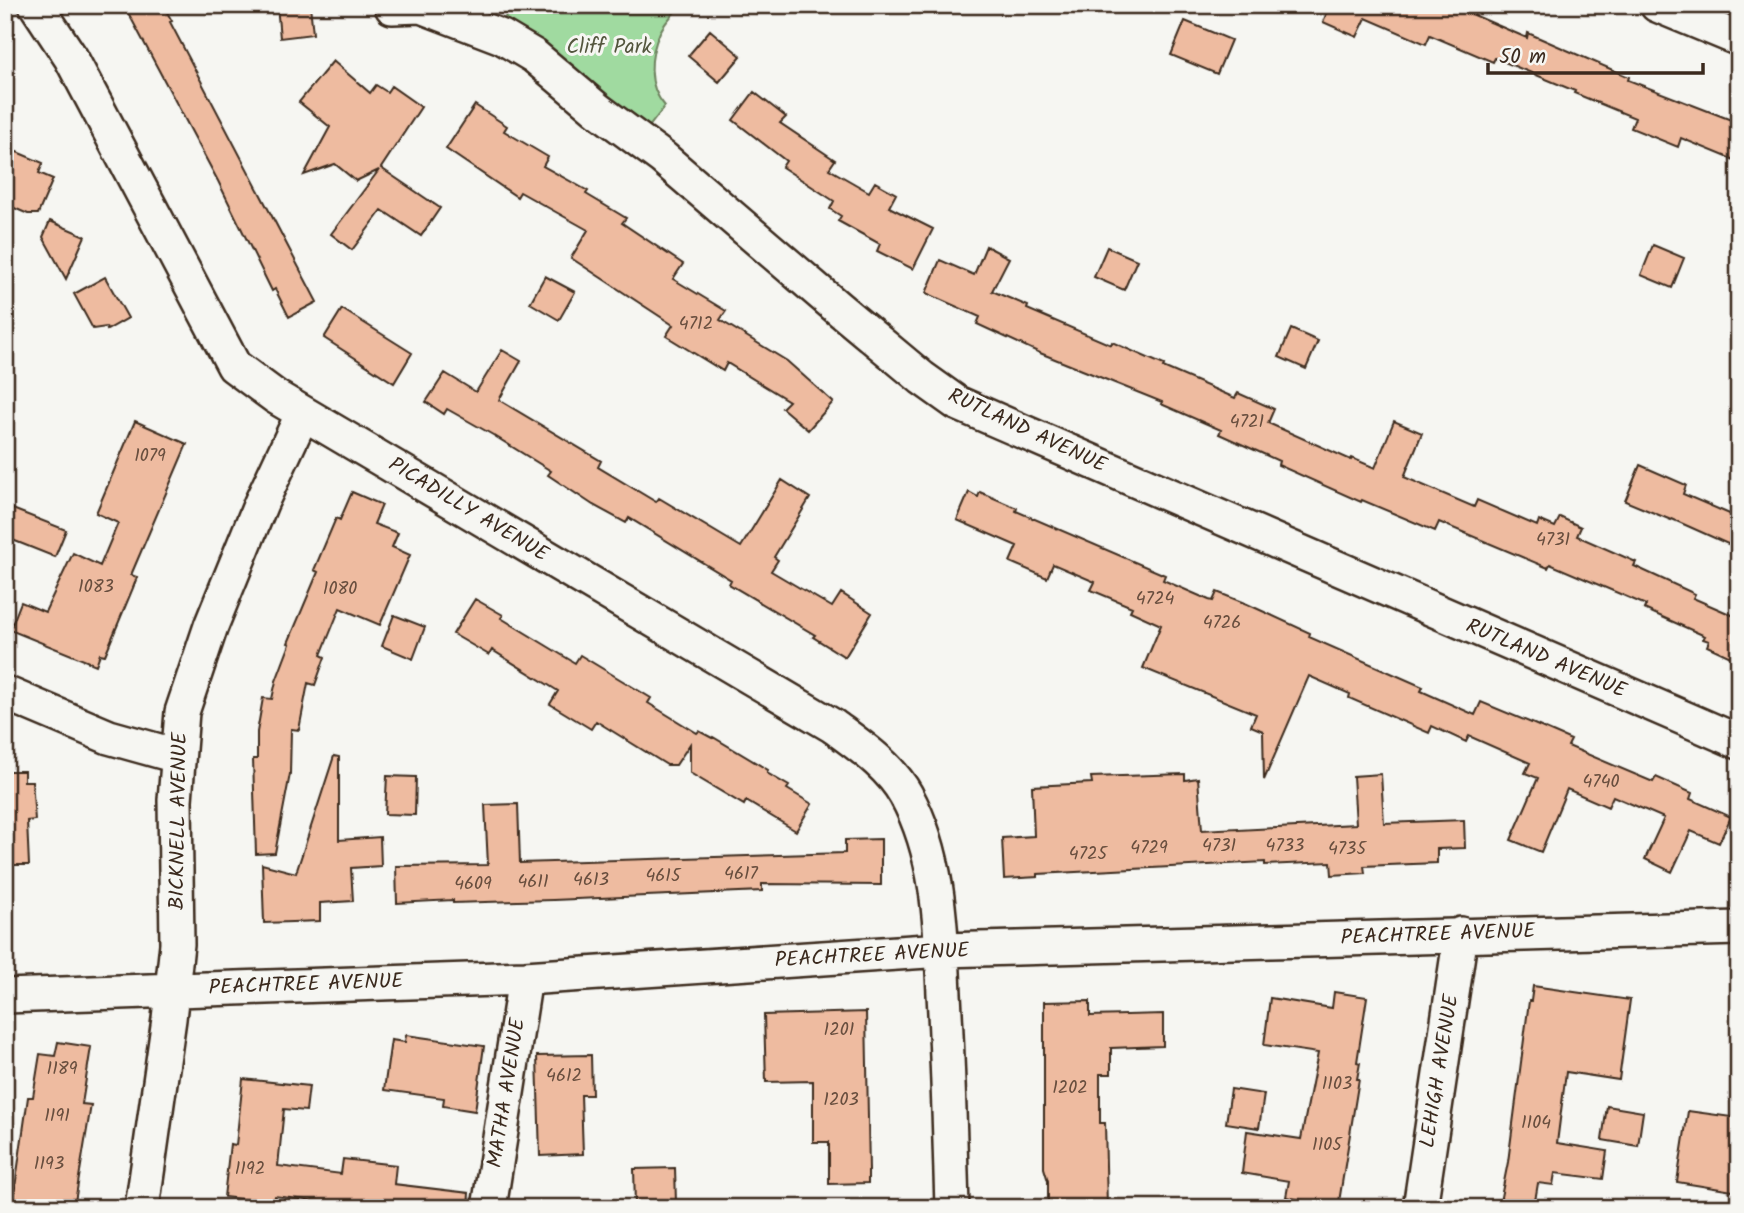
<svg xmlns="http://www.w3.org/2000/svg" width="1744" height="1213" font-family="Kalam,sans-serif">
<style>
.green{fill:#a0daa0;stroke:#6e825f;stroke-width:2}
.building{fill:#eebba0;stroke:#3b2a1e;stroke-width:2}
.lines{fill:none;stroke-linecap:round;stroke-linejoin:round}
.minor-casing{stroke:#3b2a1e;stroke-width:38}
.minor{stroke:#f6f6f2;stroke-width:33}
.labels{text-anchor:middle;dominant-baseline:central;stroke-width:6;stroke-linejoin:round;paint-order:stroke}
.number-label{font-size:18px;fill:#684e3e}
.park-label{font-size:21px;fill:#54563e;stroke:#f6f6f2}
.street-label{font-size:21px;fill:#3b2a1e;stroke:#f6f6f2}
</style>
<rect width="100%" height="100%" fill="#f6f6f2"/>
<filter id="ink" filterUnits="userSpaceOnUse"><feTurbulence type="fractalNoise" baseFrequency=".0143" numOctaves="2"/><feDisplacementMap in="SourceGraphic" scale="14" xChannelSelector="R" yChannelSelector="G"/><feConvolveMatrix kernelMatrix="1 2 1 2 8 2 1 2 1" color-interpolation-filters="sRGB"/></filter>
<g filter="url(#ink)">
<!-- green -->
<path class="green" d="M 513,5 L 681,5 C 674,13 665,22 660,32 C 649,56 647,86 665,106 L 645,132 L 502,22 Z"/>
<!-- building -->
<path class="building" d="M 124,5 L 163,5 L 172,21 L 170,22 L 317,302 L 289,317 L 275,289 L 272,291 L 218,181 Z
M 277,5 L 310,5 L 313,34 L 280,38 Z
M 1330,5 L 1451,5 L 1527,38 L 1528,33 L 1629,77 L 1628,80 L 1739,123 L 1739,162 L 1681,138 L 1678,147 L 1631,128 L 1635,118 L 1574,93 L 1575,91 L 1495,58 L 1493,62 L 1430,35 L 1426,44 L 1366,18 L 1357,37 L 1323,22 Z
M 1185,21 L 1231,40 L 1217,74 L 1171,55 Z
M 710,30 L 741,56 L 719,82 L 688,56 Z
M 333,61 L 370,93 L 376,85 L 387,92 L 391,86 L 421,107 L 381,168 L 440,208 L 421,236 L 382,210 L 352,250 L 331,234 L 379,170 L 356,181 L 335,164 L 304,175 L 330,127 L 299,102 Z
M 754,92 L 786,117 L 780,123 L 835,160 L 829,169 L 869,192 L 875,182 L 896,194 L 889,207 L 933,229 L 913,269 L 877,251 L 880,244 L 838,221 L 841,216 L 830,209 L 834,201 L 782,167 L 786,161 L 733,120 Z
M 475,105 L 507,126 L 504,131 L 548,157 L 543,166 L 588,191 L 586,194 L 626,218 L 622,223 L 683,264 L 673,279 L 726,311 L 720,320 L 787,361 L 833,402 L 808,430 L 782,408 L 789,401 L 727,363 L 723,371 L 666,336 L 673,325 L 571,258 L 588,230 L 520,192 L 517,197 L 446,149 Z
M 5,147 L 43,163 L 39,173 L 53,179 L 38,214 L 28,214 L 5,204 Z
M 50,221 L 85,236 L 66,279 L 43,237 Z
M 1653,245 L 1684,258 L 1672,288 L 1641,275 Z
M 986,246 L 1009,258 L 992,291 L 1028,306 L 1027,309 L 1111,345 L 1112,342 L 1164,365 L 1163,367 L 1235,398 L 1238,393 L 1274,409 L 1268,423 L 1351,460 L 1352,458 L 1375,468 L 1394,421 L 1422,433 L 1404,477 L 1474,507 L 1477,500 L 1537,526 L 1539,520 L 1555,527 L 1560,517 L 1581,527 L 1577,536 L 1636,562 L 1634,566 L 1695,594 L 1693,598 L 1739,618 L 1739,661 L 1707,646 L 1709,641 L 1703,639 L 1705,636 L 1644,609 L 1646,605 L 1550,564 L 1548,568 L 1439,522 L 1435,531 L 1362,500 L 1361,502 L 1278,465 L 1279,461 L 1219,434 L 1221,430 L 1161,404 L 1162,402 L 1040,353 L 977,324 L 980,317 L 926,293 L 940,260 L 974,275 Z
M 1107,247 L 1137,260 L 1124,290 L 1094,277 Z
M 545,276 L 575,292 L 559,320 L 530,303 Z
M 105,277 L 128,318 L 107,330 L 106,327 L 93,329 L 74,294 Z
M 342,309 L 412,353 L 394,383 L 324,338 Z
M 1291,329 L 1318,341 L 1306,369 L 1279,357 Z
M 502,350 L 521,361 L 499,400 L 601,461 L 598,467 L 656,502 L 659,498 L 741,547 L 782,480 L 810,498 L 774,557 L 778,560 L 771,571 L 832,607 L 841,593 L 872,613 L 845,657 L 813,637 L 815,635 L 729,584 L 731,580 L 629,518 L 626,523 L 593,505 L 548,475 L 551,471 L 493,435 L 447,409 L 444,414 L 426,402 L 445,373 L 476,392 Z
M 135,421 L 187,444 L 131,575 L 137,577 L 133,588 L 105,655 L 100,654 L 96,665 L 10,630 L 21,602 L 45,612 L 73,553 L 100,566 L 118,523 L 96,513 Z
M 1640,465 L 1686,485 L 1683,494 L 1739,518 L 1739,549 L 1672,519 L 1671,520 L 1625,501 Z
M 352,492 L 382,505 L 374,524 L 398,533 L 392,547 L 410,555 L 380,625 L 340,608 L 321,655 L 325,657 L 315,685 L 308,683 L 299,730 L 291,729 L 290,774 L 275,853 L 256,854 L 253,759 L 257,759 L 257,732 L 263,698 L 272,699 L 276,681 L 290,644 L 288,643 L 318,572 L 314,570 L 336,518 L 340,520 Z
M 969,492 L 978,497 L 980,492 L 1017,508 L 1016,511 L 1165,575 L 1163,580 L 1209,600 L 1213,601 L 1217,592 L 1247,604 L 1310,633 L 1309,637 L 1423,687 L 1421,691 L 1475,715 L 1481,702 L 1534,724 L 1571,740 L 1568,746 L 1653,782 L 1656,777 L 1692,793 L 1690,799 L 1731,817 L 1719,843 L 1691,831 L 1672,872 L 1645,859 L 1664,818 L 1613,796 L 1608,807 L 1567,789 L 1541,852 L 1511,840 L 1538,778 L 1525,773 L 1530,763 L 1469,736 L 1466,742 L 1432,726 L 1429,733 L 1349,698 L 1350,694 L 1309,676 L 1264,780 L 1263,731 L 1251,726 L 1256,714 L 1143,668 L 1161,625 L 1130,611 L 1132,607 L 1091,590 L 1095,582 L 1053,564 L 1047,578 L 1010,562 L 1017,546 L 957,520 Z
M 5,506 L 66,530 L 55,557 L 5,537 Z
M 475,599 L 503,615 L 501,618 L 575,663 L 580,655 L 651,698 L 648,703 L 697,733 L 699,731 L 712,738 L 713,737 L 768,770 L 767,773 L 789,786 L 787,789 L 812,804 L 796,831 L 746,801 L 744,805 L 690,773 L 690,744 L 676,765 L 667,765 L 596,721 L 591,729 L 550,704 L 558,691 L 492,650 L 489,655 L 453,634 Z
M 394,615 L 425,627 L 413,659 L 382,646 Z
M 334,756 L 339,757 L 339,840 L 380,837 L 381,866 L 351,868 L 353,901 L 320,903 L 320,921 L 264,923 L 262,864 L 296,873 Z
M 5,771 L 24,771 L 24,781 L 32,781 L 35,820 L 27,821 L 29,865 L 5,865 Z
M 1185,774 L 1185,780 L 1198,778 L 1202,830 L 1238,828 L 1238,830 L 1356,824 L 1353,776 L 1381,774 L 1384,823 L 1464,820 L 1465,848 L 1437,849 L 1437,863 L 1364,866 L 1365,873 L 1332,875 L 1331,862 L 1265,865 L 1265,862 L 1038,874 L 1038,877 L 1004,879 L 1002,838 L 1034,836 L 1032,786 L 1092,783 L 1091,777 Z
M 387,776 L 416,777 L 415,815 L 385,814 Z
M 518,804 L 520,863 L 845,853 L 845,840 L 881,839 L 881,885 L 762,884 L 762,891 L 553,900 L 453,903 L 453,900 L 397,903 L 396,866 L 488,865 L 485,805 Z
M 1533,986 L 1630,1000 L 1619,1080 L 1566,1072 L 1557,1143 L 1607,1151 L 1603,1179 L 1555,1173 L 1553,1185 L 1538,1183 L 1534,1207 L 1500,1202 L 1508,1162 L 1529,1001 L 1531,1001 Z
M 1334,992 L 1367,997 L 1357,1062 L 1360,1063 L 1357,1079 L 1359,1079 L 1338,1208 L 1304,1208 L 1306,1201 L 1286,1197 L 1289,1181 L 1242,1173 L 1247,1131 L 1301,1139 L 1318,1053 L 1264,1045 L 1270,998 L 1332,1008 Z
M 1090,1001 L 1090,1016 L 1163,1014 L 1163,1046 L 1111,1048 L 1111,1074 L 1100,1074 L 1100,1123 L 1105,1123 L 1107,1208 L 1048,1208 L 1048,1181 L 1044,1168 L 1044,1002 Z
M 866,1012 L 869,1171 L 868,1171 L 868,1183 L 829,1184 L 829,1142 L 813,1142 L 813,1081 L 766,1082 L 764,1015 Z
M 406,1035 L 484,1046 L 475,1111 L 443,1106 L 444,1098 L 384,1090 L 391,1040 L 405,1042 Z
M 58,1042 L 91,1047 L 82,1104 L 91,1105 L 74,1208 L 12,1208 L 28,1097 L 33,1097 L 40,1054 L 55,1056 Z
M 591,1055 L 592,1095 L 581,1095 L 583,1154 L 540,1156 L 537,1056 Z
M 243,1079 L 309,1086 L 306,1111 L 284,1109 L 278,1166 L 341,1174 L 343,1159 L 396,1165 L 394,1184 L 469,1193 L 468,1208 L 369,1208 L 275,1196 L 274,1203 L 224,1197 L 230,1144 L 236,1145 Z
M 1231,1089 L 1264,1094 L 1259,1128 L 1226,1123 Z
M 1607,1106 L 1643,1112 L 1638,1146 L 1602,1140 Z
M 1688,1111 L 1739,1118 L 1739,1192 L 1677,1182 Z
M 675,1168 L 676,1203 L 635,1205 L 634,1169 Z"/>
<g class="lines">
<!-- minor casing -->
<g class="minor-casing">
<path id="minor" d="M 36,5 L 71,58 L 234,366 L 276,397 L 303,413 L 833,726 C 860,746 890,766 906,795 C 939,855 941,927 944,994 C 948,1065 950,1136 952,1208
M 1657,5 L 1739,39
M 392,7 L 421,6 L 502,37 L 534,56 L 598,110 L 663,158 L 838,308 L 922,378 L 957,403 L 1739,742
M 5,693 L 109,737 L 177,756
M 5,996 L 525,978 L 942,950 L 1739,928
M 142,1208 L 169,1019 L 177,944 L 175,800 L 182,712 L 211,626 L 261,503 L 303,413
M 489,1208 L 525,978
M 1420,1208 L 1461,934"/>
</g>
<!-- minor -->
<use href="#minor" class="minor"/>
</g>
</g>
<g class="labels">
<!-- number labels -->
<g class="number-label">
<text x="696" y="324">4712</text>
<text x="1247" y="422">4721</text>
<text x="150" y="456">1079</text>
<text x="1553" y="540">4731</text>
<text x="96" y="587">1083</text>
<text x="340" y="589">1080</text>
<text x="1155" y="599">4724</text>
<text x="1222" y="623">4726</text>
<text x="1601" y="782">4740</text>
<text x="1219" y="846">4731</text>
<text x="1285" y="846">4733</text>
<text x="1149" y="848">4729</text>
<text x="1347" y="849">4735</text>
<text x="1088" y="854">4725</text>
<text x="741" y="874">4617</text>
<text x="663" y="876">4615</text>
<text x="591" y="880">4613</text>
<text x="533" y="882">4611</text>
<text x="473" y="884">4609</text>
<text x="839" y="1030">1201</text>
<text x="62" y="1069">1189</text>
<text x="564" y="1076">4612</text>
<text x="1337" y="1084">1103</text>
<text x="1070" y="1088">1202</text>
<text x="841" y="1100">1203</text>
<text x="57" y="1116">1191</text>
<text x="1536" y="1123">1104</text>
<text x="1327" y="1145">1105</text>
<text x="49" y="1164">1193</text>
<text x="250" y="1169">1192</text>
</g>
<!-- park labels -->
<g class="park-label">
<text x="609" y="47">Cliff Park</text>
</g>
<!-- street labels -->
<g class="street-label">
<text transform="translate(1027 431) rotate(25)">RUTLAND AVENUE</text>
<text transform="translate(468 510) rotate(31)">PICADILLY AVENUE</text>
<text transform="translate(1546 659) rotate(23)">RUTLAND AVENUE</text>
<text transform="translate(179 821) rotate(-89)">BICKNELL AVENUE</text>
<text transform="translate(1438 935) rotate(-2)">PEACHTREE AVENUE</text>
<text transform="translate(872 956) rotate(-3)">PEACHTREE AVENUE</text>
<text transform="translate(306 985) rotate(-2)">PEACHTREE AVENUE</text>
<text transform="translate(1440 1071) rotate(-81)">LEHIGH AVENUE</text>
<text transform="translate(507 1093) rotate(-81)">MATHA AVENUE</text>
</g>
</g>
<!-- margin -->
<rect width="1744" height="1213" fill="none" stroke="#f6f6f2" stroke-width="28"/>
<rect x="14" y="14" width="1716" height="1185" fill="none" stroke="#3b2a1e" stroke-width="2.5" filter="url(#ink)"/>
<!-- scale -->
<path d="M1488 63v10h215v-10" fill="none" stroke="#3b2a1e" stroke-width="3.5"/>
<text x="1499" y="63" font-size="21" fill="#3b2a1e" stroke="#f6f6f2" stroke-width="5" paint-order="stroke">50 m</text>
</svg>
